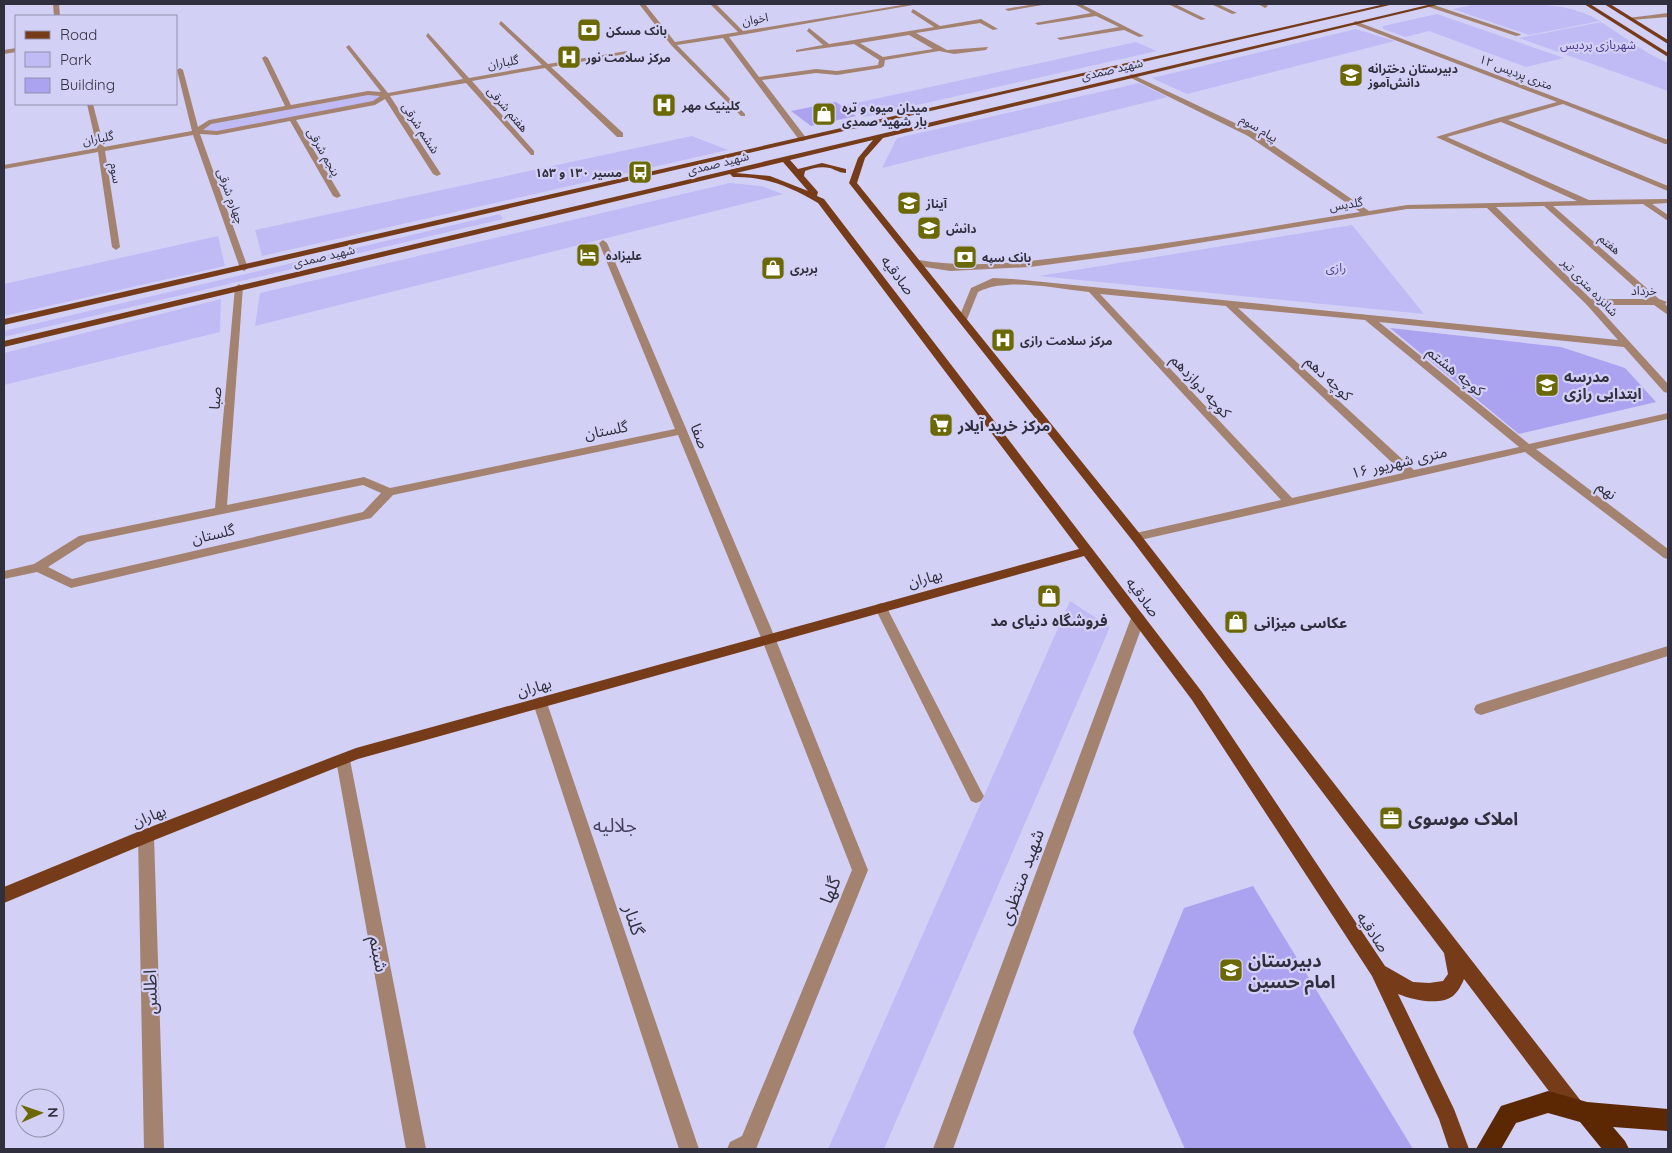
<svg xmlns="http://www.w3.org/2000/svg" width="1672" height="1153" font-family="Quicksand,'Noto Sans Arabic',sans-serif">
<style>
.green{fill:#c0bbf4}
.building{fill:#aba2f0}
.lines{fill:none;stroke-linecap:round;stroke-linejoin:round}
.minor{fill:#a48270;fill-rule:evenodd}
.major{fill:#763b18;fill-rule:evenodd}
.highway{fill:#5c2703;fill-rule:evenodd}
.labels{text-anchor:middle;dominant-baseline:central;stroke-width:4.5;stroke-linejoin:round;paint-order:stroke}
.far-street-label{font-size:12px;fill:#302f3d;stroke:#d3d0f6}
.far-poi-label{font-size:12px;font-weight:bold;fill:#302f3d;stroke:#d3d0f6;text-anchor:start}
.far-park-label{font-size:12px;fill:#4c3891;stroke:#d3d0f6}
.street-label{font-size:15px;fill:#302f3d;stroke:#d3d0f6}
.poi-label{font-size:15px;font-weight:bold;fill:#302f3d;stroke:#d3d0f6;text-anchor:start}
.near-poi-label{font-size:18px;font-weight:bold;fill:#302f3d;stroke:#d3d0f6;text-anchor:start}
.near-street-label{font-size:18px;fill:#302f3d;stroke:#d3d0f6}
.near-neighbourhood-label{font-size:19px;fill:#44405f;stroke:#d3d0f6}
</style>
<rect width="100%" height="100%" fill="#d3d0f6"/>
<!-- green -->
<path class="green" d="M 1477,4 C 1517,4 1566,0 1600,21 L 1529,35 L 1453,9 Z
M 1437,14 L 1564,58 L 1526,67 L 1429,31 L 1405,37 L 1383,29 L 1383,26 Z
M 1601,22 L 1648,53 L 1668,63 L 1668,91 L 1519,38 Z
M 1356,29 L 1395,41 L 1187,94 L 1152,78 Z
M 1136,42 L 1157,51 L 864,117 L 847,105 Z
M 1139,83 L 1168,97 L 882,168 L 897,138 Z
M 368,93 L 385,95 L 374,103 L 217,133 L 196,132 L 209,122 Z
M 692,136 L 728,150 L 262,256 L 255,230 Z
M 730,183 L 761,186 L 783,194 L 255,326 L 260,293 Z
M 500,214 L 503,219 L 4,337 L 4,331 Z
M 1352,225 L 1424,314 L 1039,276 Z
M 218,236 L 225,266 L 4,316 L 4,284 Z
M 221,299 L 220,332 L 4,385 L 4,353 Z
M 1070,601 L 1110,627 L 884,1149 L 828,1149 Z"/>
<!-- building -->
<path class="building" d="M 836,102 L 856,116 L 811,126 L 791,111 Z
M 1390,328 L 1561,347 L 1625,368 L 1656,402 L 1519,434 Z
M 1253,886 L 1413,1149 L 1185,1149 L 1133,1032 L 1184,908 Z"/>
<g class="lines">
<!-- minor -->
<path class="minor" d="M 53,4 L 59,4 L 60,16 L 54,16 Z
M 639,4 L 645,4 L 675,42 L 738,32 L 710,4 L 716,4 L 743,31 L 908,4 L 919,4 L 729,37 L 759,77 L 816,69 L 837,71 L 878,65 L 879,60 L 854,44 L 796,52 L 796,50 L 823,45 L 807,31 L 809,28 L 829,44 L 934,27 L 911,12 L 913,9 L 940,26 L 981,19 L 998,29 L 993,30 L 980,23 L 916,33 L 947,50 L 988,47 L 986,50 L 954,54 L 939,51 L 885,60 L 884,66 L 881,68 L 837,75 L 816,73 L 762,80 L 807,139 L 803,141 L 800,141 L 723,38 L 677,45 L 745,114 L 745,116 L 741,116 L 671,45 ZM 909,35 L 933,49 L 883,57 L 860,43 Z
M 1035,4 L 1048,4 L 1008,11 L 1005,9 Z
M 1074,4 L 1081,4 L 1144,36 L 1139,37 L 1124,30 L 1060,40 L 1057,38 L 1119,27 L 1096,16 L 1038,25 L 1035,23 L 1091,13 Z
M 1168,4 L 1175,4 L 1206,19 L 1201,20 Z
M 1211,4 L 1218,4 L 1237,13 L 1232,14 Z
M 1258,4 L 1265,4 L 1268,6 L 1265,8 Z
M 1431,4 L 1520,34 L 1521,35 L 1516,36 L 1429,7 Z
M 1668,13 L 1668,17 L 1631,20 L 1628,18 Z
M 501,21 L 548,64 L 627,51 L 625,54 L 551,67 L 623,133 L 623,137 L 617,137 L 545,68 L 472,81 L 534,151 L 534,155 L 531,155 L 466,83 L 390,96 L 441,174 L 437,176 L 433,174 L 385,99 L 375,105 L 296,120 L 341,196 L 337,198 L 333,196 L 290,121 L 217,135 L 200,134 L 248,268 L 244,271 L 240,268 L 193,135 L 105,151 L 120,247 L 116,250 L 112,247 L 98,152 L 4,169 L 4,165 L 97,148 L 87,104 L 93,104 L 104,147 L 192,131 L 177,70 L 180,68 L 183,70 L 198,127 L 209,120 L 285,106 L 262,58 L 265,56 L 268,58 L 291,105 L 368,91 L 381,92 L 346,47 L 349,45 L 388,93 L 463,79 L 426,36 L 428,33 L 469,78 L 542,65 L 499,24 ZM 368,95 L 380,96 L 373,101 L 217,131 L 203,130 L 211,124 Z
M 1355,21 L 1668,140 L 1668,144 L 1665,144 L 1563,104 L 1508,120 L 1668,186 L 1668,191 L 1501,122 L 1447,137 L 1589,200 L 1668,199 L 1668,203 L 1652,204 L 1668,215 L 1668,221 L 1643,204 L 1553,206 L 1659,299 L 1667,302 L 1665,304 L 1668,307 L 1668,315 L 1654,305 L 1596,305 L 1668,384 L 1668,393 L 1664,392 L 1624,347 L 1379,322 L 1529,444 L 1668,413 L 1668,419 L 1536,449 L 1668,549 L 1668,559 L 1664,558 L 1525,452 L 1136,541 L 1132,540 L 1130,537 L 1136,533 L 1281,500 L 1089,292 C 1056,289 1008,277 978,292 L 966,322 L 960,322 L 958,320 L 971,288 L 993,278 L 1013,279 L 1618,340 L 1586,304 L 1487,208 L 1407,209 L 1143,252 L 1030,267 L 950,271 L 919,266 L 915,263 L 919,260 C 979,270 1041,260 1101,252 C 1187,241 1274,226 1360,212 L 1248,136 L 1129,77 L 1131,74 L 1254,132 L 1369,211 L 1407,205 L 1577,201 L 1436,137 L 1498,118 L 1557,102 L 1353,24 ZM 1544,206 L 1648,299 L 1591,299 L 1496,207 ZM 1100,294 L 1226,306 L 1403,473 L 1292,498 ZM 1238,308 L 1365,320 L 1519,447 L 1414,470 Z
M 16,48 L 16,52 L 4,54 L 4,50 Z
M 603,240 L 607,243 L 776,640 L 868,870 L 756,1149 L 727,1149 L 730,1142 L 742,1136 L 852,870 L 762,640 L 678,435 L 393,495 L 371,518 L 71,588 L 37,572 L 4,579 L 4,571 L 34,564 L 79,536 L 215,508 L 235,287 L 239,284 L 243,287 L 227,505 L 364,477 L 390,488 L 675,429 L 599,243 ZM 363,485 L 381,493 L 363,512 L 72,579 L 48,567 L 87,542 Z
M 881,603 L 886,605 L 887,608 L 981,791 L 984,796 L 981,801 L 976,803 L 971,801 L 875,608 L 876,605 Z
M 1138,613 L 1143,615 L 1145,618 L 953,1149 L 933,1149 L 1131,618 L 1133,615 Z
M 1668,646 L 1668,656 L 1481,715 L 1476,713 L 1474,709 L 1476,705 L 1481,703 Z
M 540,697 L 545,699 L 547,703 L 699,1149 L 679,1149 L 533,703 L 535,699 Z
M 343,754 L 348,756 L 350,760 L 426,1149 L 406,1149 L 336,760 L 338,756 Z
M 146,829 L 152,831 L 154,836 L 164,1149 L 144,1149 L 138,836 L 140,831 Z"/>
<!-- major -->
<path class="major" d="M 1385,4 L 1394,4 L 4,325 L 4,319 Z
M 1432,4 L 1441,4 L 883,138 L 865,158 L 857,183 L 1140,534 L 1581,1101 L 1584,1108 L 1581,1115 L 1574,1118 L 1567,1115 L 1464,979 C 1462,984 1458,992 1453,996 C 1439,1006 1413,1000 1398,994 L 1454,1109 L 1469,1149 L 1449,1149 L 1439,1119 L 1372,976 L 1192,700 L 1084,556 L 358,759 L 152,841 L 4,903 L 4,887 L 140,831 L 356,748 L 1079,549 L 818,203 C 791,187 765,176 733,177 L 730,174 L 4,347 L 4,341 ZM 873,140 L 858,158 L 849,183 L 1132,540 L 1444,953 L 1448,974 L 1443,981 L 1429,983 L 1413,982 L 1385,966 L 1202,692 L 824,199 L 817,196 L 818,192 L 804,176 L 805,171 C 813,168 821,166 830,168 C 836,170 840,173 846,173 L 846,169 L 822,163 L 798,169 L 790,160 ZM 783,162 L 808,191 L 770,176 L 736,173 Z
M 1584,4 L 1590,4 L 1668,53 L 1668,57 Z
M 1604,4 L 1610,4 L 1668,40 L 1668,44 Z"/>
<!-- highway -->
<path class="highway" d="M 1548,1091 L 1587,1102 L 1668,1109 L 1668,1131 L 1613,1127 L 1625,1141 L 1629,1149 L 1602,1149 L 1580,1122 L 1548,1113 L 1516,1123 L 1501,1149 L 1476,1149 L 1501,1106 Z"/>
</g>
<!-- icons -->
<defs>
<g id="bank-square" transform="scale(1.25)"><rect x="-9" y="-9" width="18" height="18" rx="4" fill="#6a6904" stroke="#d3d0f6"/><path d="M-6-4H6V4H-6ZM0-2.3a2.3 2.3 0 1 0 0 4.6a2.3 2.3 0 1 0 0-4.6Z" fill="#fff"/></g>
<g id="hospital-square" transform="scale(1.25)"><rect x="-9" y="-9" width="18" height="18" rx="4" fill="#6a6904" stroke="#d3d0f6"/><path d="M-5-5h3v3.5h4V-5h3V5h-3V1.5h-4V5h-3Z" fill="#fff"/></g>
<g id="school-square" transform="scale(1.25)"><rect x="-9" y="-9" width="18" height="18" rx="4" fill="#6a6904" stroke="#d3d0f6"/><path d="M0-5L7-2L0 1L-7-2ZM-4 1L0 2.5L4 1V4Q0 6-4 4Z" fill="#fff"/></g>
<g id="shop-square" transform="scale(1.25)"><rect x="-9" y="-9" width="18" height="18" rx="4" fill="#6a6904" stroke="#d3d0f6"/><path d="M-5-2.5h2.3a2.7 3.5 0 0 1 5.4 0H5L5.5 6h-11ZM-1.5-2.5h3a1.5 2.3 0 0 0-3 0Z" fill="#fff"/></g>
<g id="bus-square" transform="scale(1.25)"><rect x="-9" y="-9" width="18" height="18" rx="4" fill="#6a6904" stroke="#d3d0f6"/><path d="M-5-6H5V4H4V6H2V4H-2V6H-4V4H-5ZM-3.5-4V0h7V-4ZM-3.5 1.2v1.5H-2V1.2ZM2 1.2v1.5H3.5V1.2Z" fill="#fff"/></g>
<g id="hotel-square" transform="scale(1.25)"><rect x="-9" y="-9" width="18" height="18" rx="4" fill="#6a6904" stroke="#d3d0f6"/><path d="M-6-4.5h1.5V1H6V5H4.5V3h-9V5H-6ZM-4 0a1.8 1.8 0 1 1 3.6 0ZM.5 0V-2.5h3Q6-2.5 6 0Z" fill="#fff"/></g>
<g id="supermarket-square" transform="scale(1.25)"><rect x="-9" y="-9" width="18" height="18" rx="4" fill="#6a6904" stroke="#d3d0f6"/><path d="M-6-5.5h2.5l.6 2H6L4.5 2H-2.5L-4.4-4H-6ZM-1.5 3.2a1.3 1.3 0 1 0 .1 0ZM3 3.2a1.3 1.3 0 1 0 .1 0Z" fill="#fff"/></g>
<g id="office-square" transform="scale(1.25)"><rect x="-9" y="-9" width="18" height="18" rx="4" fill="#6a6904" stroke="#d3d0f6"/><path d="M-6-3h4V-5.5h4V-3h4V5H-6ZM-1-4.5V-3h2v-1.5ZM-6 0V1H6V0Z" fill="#fff"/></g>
</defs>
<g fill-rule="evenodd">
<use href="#bank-square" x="589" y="30"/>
<use href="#hospital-square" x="569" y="57"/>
<use href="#school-square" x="1351" y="75"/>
<use href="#hospital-square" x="664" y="105"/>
<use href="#shop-square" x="824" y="114"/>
<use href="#bus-square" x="640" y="172"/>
<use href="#school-square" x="909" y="203"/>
<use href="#school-square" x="929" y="228"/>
<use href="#hotel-square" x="588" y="255"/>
<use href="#bank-square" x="965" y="257"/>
<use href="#shop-square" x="773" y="268"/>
<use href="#hospital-square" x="1003" y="340"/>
<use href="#school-square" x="1547" y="385"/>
<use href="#supermarket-square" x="941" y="425"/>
<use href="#shop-square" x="1049" y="596"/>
<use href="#shop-square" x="1236" y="622"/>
<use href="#office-square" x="1391" y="818"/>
<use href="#school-square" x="1231" y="970"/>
</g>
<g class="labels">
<!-- far-street labels -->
<g class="far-street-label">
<text transform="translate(755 19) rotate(-10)">اخوان</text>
<text transform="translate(503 62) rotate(-10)">گلباران</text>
<text transform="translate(1112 69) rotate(-13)">شهید صمدی</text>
<text transform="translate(1516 72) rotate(21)">۱۲ متری پردیس</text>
<text transform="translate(508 109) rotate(49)">هفتم شرقی</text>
<text transform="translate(421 128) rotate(57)">ششم شرقی</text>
<text transform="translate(1259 128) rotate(31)">پیام سوم</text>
<text transform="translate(98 138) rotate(-10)">گلباران</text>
<text transform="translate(324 152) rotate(60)">پنجم شرقی</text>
<text transform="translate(718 163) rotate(-14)">شهید صمدی</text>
<text transform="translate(116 173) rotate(81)">سوم</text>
<text transform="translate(231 196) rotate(70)">چهارم شرقی</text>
<text transform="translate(1346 204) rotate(-9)">گلدیس</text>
<text transform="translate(1610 244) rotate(41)">هفتم</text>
<text transform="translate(324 256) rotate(-13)">شهید صمدی</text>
<text transform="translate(1590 287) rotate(46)">شانزده متری تیر</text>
<text x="1644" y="290">خرداد</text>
</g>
<!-- far-poi labels -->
<g class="far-poi-label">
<text x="606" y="30">بانک مسکن</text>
<text x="586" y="57">مرکز سلامت نور</text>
<text x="1368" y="68">دبیرستان دخترانه<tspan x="1368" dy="14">دانش‌آموز</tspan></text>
<text x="682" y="105">کلینیک مهر</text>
<text x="842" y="107">میدان میوه و تره<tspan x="842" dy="14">بار شهید صمدی</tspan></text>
<text x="622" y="172" text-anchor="end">مسیر ۱۳۰ و ۱۵۳</text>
<text x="926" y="203">آیناز</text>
<text x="946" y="228">دانش</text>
<text x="606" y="255">علیزاده</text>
<text x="982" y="257">بانک سپه</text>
<text x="790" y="268">بربری</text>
<text x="1020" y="340">مرکز سلامت رازی</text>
</g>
<!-- far-park labels -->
<g class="far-park-label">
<text x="1598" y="44">شهربازی پردیس</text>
<text x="1336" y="267">رازی</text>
</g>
<!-- street labels -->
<g class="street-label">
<text transform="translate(898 275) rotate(53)">صادقیه</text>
<text transform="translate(1456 371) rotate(39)">کوچه هشتم</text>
<text transform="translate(1329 378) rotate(43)">کوچه دهم</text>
<text transform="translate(1201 386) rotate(47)">کوچه دوازدهم</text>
<text transform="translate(215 398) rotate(-85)">صبا</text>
<text transform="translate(606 430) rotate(-11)">گلستان</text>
<text transform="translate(700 436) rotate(68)">صفا</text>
<text transform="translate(1399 462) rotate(-13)">۱۶ متری شهریور</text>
<text transform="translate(1607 490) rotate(37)">نهم</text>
<text transform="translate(213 534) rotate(-13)">گلستان</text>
<text transform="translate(925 578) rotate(-16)">بهاران</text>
<text transform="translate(1143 597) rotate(53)">صادقیه</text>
<text transform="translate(534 687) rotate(-16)">بهاران</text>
<text transform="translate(149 816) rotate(-22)">بهاران</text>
<text transform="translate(1373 932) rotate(56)">صادقیه</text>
</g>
<!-- poi labels -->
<g class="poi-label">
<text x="1564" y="376">مدرسه<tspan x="1564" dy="17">ابتدایی رازی</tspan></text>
<text x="958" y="425">مرکز خرید آیلار</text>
<text x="1049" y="620" text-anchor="middle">فروشگاه دنیای مد</text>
<text x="1254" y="622">عکاسی میزانی</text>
</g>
<!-- near-poi labels -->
<g class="near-poi-label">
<text x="1408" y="818">املاک موسوی</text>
<text x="1248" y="960">دبیرستان<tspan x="1248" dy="21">امام حسین</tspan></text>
</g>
<!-- near-street labels -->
<g class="near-street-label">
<text transform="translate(1021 877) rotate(-70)">شهید منتظری</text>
<text transform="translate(830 890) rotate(-68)">گلها</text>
<text transform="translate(634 920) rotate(72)">گلنار</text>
<text transform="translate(379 954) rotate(79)">شبنم</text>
<text transform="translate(150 992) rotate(-91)">اطلس</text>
</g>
<!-- near-neighbourhood labels -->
<g class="near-neighbourhood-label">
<text x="615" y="825">جلالیه</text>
</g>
</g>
<!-- border -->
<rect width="1672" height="1153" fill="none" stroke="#302f3d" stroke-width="10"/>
<!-- legend -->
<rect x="15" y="15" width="162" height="90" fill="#d3d0f6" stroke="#9290ac"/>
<rect x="25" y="31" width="25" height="8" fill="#763b18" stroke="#9290ac"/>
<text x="60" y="40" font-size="15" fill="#302f3d">Road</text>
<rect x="25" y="52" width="25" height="15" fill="#c0bbf4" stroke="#9290ac"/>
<text x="60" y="65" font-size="15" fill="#302f3d">Park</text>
<rect x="25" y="78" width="25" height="15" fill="#aba2f0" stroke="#9290ac"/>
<text x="60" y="90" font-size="15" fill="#302f3d">Building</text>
<!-- north arrow -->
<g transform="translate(40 1113) rotate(88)"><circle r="24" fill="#d3d0f6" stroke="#9290ac"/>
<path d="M0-4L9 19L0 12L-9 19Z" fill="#6a6904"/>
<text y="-8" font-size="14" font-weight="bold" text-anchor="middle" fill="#302f3d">N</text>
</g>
</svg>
